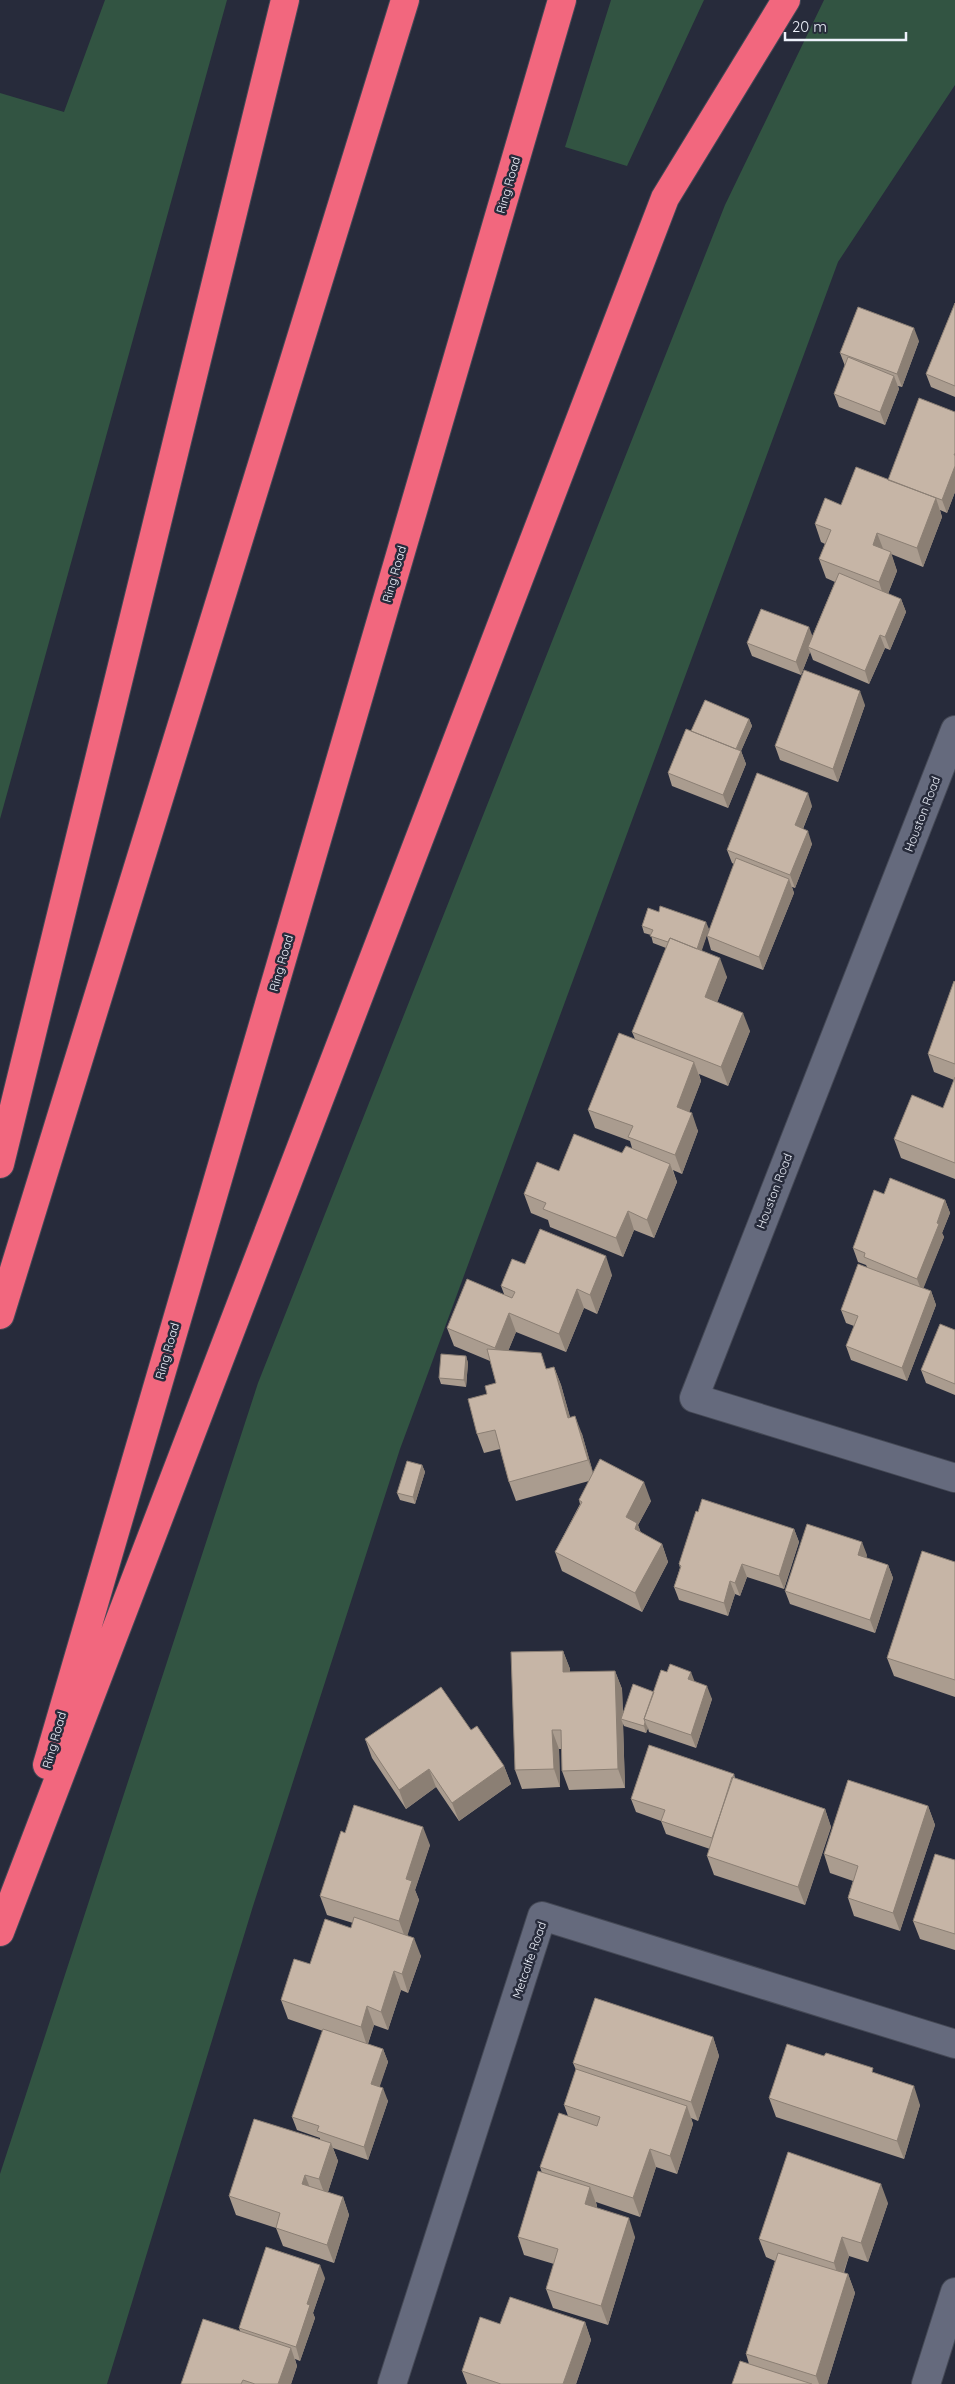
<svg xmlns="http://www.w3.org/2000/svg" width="955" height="2384" font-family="Quicksand,sans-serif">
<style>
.green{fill:#325442}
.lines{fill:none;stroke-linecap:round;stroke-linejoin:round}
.street-casing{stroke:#454956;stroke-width:30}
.highway-casing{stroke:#454956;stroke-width:30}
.street{stroke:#656a7d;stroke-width:28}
.highway{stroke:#f2677e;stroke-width:28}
.wall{fill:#aa9c8f}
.shaded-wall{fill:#8b7f74}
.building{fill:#c6b5a6;stroke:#8b7f74}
.labels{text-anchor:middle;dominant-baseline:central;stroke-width:5;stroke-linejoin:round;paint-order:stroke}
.street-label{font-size:12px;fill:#eef2fc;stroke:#272b3b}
</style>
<rect width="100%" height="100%" fill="#272b3b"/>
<!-- green -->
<path class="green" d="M 105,0 L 227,0 L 0,819 L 0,93 L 64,112 Z
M 611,0 L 704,0 L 627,166 L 565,147 Z
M 824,0 L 955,0 L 955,85 L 838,262 L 400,1449 L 253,1906 L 107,2384 L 0,2384 L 0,2174 L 258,1383 L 725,205 Z"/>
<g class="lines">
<!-- street casing -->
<g class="street-casing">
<path id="street" d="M 955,730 L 694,1398 L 955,1478
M 392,2384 L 542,1916 L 955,2044
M 926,2384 L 955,2292"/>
</g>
<!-- highway casing -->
<g class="highway-casing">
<path id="highway" d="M 0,1164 L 285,0
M 0,1315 L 405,0
M 47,1765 L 562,0
M 0,1932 L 665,198 L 786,0"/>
</g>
<!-- street -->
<use href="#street" class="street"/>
<!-- highway -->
<use href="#highway" class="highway"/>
</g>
<!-- wall -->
<path class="wall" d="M 955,303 L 955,397 L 931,387 L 926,374 Z
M 919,341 L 902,387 L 898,386 L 899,389 L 885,425 L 839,407 L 834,394 L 845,366 L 840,353 Z
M 955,412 L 955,492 L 947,513 L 940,510 L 942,517 L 923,567 L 891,554 L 897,571 L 888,594 L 901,599 L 906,612 L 890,650 L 885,648 L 869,684 L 813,660 L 810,652 L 801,675 L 752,656 L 747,643 L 812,637 L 835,582 L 826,578 L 819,559 L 825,544 L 821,542 L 815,524 L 841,505 L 888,480 Z
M 865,705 L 838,782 L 780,760 L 775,746 Z
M 749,719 L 752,726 L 741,751 L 746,764 L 728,808 L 672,786 L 668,773 L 691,731 Z
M 812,806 L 803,829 L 812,844 L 795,888 L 792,887 L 794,893 L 763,970 L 711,950 L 707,936 L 734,864 L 732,863 L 727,850 Z
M 659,912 L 709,929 L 701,951 L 727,977 L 717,1002 L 750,1031 L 728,1086 L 699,1074 L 701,1081 L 689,1112 L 698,1131 L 682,1174 L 673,1170 L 677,1182 L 654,1238 L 634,1230 L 623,1257 L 550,1227 L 548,1220 L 531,1213 L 524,1194 L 559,1171 L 622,1153 L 632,1148 L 630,1141 L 595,1128 L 588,1110 L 635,1039 L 632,1032 L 666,948 L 653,943 L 651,935 L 644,933 L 642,926 Z
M 955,982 L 955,1179 L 901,1158 L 894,1139 L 943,1108 L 954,1080 L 934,1072 L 928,1054 Z
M 884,1194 L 945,1200 L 950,1213 L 942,1233 L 944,1237 L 923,1288 L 931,1291 L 936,1305 L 907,1381 L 851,1360 L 846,1346 L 854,1326 L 846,1323 L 841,1310 L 867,1267 L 866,1265 L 858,1262 L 853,1248 Z
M 525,1264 L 612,1275 L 597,1314 L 584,1308 L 566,1352 L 516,1332 L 508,1351 L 546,1369 L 554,1367 L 561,1385 L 570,1417 L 582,1434 L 593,1473 L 651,1501 L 638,1525 L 641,1533 L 662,1544 L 668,1562 L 642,1612 L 562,1571 L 555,1552 L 580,1504 L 579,1500 L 589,1481 L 516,1501 L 509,1482 L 500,1449 L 484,1453 L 477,1434 L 487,1394 L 496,1383 L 490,1361 L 454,1346 L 447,1328 L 504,1294 L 501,1286 Z
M 955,1330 L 955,1395 L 926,1383 L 921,1370 Z
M 466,1356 L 468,1363 L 466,1387 L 441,1384 L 439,1378 Z
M 422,1465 L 425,1472 L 415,1504 L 400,1500 L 397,1493 Z
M 698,1512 L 794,1529 L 799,1542 L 784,1589 L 747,1577 L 740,1596 L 735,1594 L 728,1616 L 679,1600 L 674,1587 L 680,1568 L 679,1564 Z
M 867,1555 L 866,1558 L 888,1565 L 893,1578 L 875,1633 L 790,1604 L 785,1591 Z
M 955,1562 L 955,1697 L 894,1676 L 887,1658 Z
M 563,1651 L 570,1669 L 570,1672 L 615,1671 L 622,1689 L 623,1715 L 654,1692 L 694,1682 L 712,1699 L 696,1748 L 649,1732 L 648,1728 L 646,1733 L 624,1726 L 623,1724 L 625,1788 L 569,1790 L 562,1771 L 562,1749 L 559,1749 L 560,1787 L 522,1789 L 515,1770 Z
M 471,1730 L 504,1766 L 511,1784 L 459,1821 L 436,1787 L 406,1809 L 372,1758 L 365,1739 Z
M 734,1774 L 735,1778 L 825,1809 L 831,1827 L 805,1905 L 714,1875 L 707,1856 L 710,1849 L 666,1834 L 661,1821 L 636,1812 L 631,1799 Z
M 928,1806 L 935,1825 L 900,1931 L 854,1916 L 848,1898 L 853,1881 L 830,1873 L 824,1854 Z
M 345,1833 L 430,1845 L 415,1890 L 419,1900 L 407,1935 L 421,1956 L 408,1993 L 401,1990 L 388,2030 L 374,2025 L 368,2044 L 383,2049 L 388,2062 L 379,2087 L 388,2101 L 368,2160 L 333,2148 L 338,2161 L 328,2192 L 343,2197 L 349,2215 L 334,2263 L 283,2246 L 276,2228 L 236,2215 L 229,2196 L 320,2139 L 320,2138 L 297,2130 L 292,2117 L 323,2031 L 288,2019 L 281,2000 L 310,1964 L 351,1928 L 353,1923 L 327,1915 L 320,1896 Z
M 955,1860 L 955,1950 L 920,1939 L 913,1921 Z
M 713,2037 L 719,2056 L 698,2121 L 691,2118 L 693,2124 L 677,2174 L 656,2167 L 640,2217 L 596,2202 L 597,2206 L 596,2208 L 635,2237 L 608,2325 L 553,2308 L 546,2289 L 554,2264 L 524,2255 L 518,2237 L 542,2173 L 540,2167 L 568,2116 L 564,2105 L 576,2070 L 573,2063 Z
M 875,2073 L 920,2105 L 904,2159 L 776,2117 L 769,2098 Z
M 888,2203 L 868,2262 L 849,2256 L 844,2273 L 848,2274 L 855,2293 L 827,2384 L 732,2384 L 749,2364 L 746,2354 L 775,2261 L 766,2257 L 759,2239 Z
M 325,2278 L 313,2313 L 315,2318 L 300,2361 L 295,2359 L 297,2366 L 291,2384 L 181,2384 L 240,2331 L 239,2328 Z
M 585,2322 L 591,2340 L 576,2384 L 467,2384 L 462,2371 L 500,2324 Z"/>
<!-- shaded-wall -->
<path class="shaded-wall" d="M 914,328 L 919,341 L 902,387 L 897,374 Z
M 894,376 L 899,389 L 885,425 L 880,412 Z
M 955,466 L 955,492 L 947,513 L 942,500 Z
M 936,498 L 942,517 L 923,567 L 917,548 Z
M 877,533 L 884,551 L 873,545 Z
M 891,552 L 897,571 L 885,601 L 879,582 Z
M 901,599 L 906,612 L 890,650 L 885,637 Z
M 809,627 L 814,640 L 808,647 L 810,652 L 801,675 L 796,662 Z
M 880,635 L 885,648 L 869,684 L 865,671 Z
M 860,691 L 865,705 L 838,782 L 833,769 Z
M 749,719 L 752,726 L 741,751 L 746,764 L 728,808 L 723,795 L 735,752 Z
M 808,793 L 812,806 L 799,838 L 795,825 Z
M 808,831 L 812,844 L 795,888 L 790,875 Z
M 789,879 L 794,893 L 763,970 L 759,957 Z
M 706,922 L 709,929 L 699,959 L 696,952 Z
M 720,958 L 727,977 L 712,1016 L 705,997 Z
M 743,1013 L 750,1031 L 728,1086 L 721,1067 Z
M 694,1062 L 701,1081 L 684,1126 L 677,1107 Z
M 692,1113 L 698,1131 L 682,1174 L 675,1155 Z
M 670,1164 L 677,1182 L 654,1238 L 647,1220 Z
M 945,1200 L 950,1213 L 942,1233 L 944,1237 L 922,1292 L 917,1279 Z
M 628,1211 L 634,1230 L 623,1257 L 616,1238 Z
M 606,1256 L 612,1275 L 597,1314 L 590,1295 Z
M 577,1289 L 584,1308 L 566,1352 L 559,1334 Z
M 931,1291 L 936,1305 L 907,1381 L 902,1368 Z
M 509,1313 L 516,1332 L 502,1366 L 495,1348 Z
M 466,1356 L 468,1363 L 466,1387 L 464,1380 Z
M 554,1367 L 561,1385 L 575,1436 L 568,1418 Z
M 575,1416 L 582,1434 L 595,1479 L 588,1460 Z
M 422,1465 L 425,1472 L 415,1504 L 413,1497 Z
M 644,1482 L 651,1501 L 638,1525 L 644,1542 L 626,1517 Z
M 794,1529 L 799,1542 L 784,1589 L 779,1576 Z
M 862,1542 L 867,1555 L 863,1569 L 858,1555 Z
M 662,1544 L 668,1562 L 642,1612 L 635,1593 Z
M 742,1564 L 747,1577 L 740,1596 L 735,1583 Z
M 888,1565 L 893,1578 L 875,1633 L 870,1620 Z
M 730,1581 L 735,1594 L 728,1616 L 724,1603 Z
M 563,1651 L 570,1669 L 570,1691 L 563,1672 Z
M 615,1671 L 622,1689 L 623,1719 L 621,1719 L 623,1724 L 625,1788 L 618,1769 Z
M 691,1672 L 696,1685 L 688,1679 Z
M 707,1686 L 712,1699 L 696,1748 L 691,1735 Z
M 645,1722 L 648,1728 L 646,1733 L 644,1726 Z
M 552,1730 L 559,1749 L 560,1787 L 554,1769 Z
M 504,1766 L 511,1784 L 459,1821 L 452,1803 Z
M 429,1769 L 436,1787 L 406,1809 L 399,1790 Z
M 928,1806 L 935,1825 L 900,1931 L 893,1913 Z
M 825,1809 L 831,1827 L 805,1905 L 798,1887 Z
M 423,1827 L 430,1845 L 415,1890 L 419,1900 L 406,1940 L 399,1921 L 406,1879 Z
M 414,1938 L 421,1956 L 408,1993 L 402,1974 Z
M 394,1971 L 401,1990 L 388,2030 L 381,2012 Z
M 367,2006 L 374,2025 L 367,2046 L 361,2027 Z
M 713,2037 L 719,2056 L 698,2121 L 691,2102 Z
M 383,2049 L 388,2062 L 376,2098 L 371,2084 Z
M 914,2086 L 920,2105 L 904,2159 L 897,2141 Z
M 383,2088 L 388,2101 L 368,2160 L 364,2147 Z
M 687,2106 L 693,2124 L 677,2174 L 670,2156 Z
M 331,2143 L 338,2161 L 326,2198 L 319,2179 Z
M 650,2149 L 656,2167 L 640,2217 L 633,2198 Z
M 305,2175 L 312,2193 L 302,2184 Z
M 881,2184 L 888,2203 L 868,2262 L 861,2243 Z
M 590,2187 L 597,2206 L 592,2223 L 585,2204 Z
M 343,2197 L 349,2215 L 334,2263 L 327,2245 Z
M 629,2218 L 635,2237 L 608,2325 L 601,2306 Z
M 842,2237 L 849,2256 L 840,2282 L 834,2263 Z
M 320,2265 L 325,2278 L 313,2313 L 315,2318 L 300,2361 L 296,2347 L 307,2304 Z
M 848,2274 L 855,2293 L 827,2384 L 819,2384 L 816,2376 Z
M 585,2322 L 591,2340 L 576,2384 L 563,2384 Z
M 291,2348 L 297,2366 L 291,2384 L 278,2384 Z"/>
<!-- building -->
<path class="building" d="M 955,303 L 955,386 L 926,374 Z
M 858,307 L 914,328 L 897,374 L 840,353 Z
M 848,357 L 894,376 L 880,412 L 834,394 Z
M 919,398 L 955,412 L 955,453 L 954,455 L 955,455 L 955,466 L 942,500 L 888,480 Z
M 856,467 L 936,498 L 917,548 L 877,533 L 873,545 L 891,552 L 879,582 L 819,559 L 831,530 L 815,524 L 825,498 L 841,505 Z
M 839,573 L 901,599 L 885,637 L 880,635 L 865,671 L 808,647 Z
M 761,609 L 809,627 L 796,662 L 747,643 Z
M 804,670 L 860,691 L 833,769 L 775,746 Z
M 705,700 L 749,719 L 736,749 L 691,731 Z
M 686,729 L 741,751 L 723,795 L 668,773 Z
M 757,773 L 808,793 L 795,825 L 808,831 L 790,875 L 727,850 Z
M 736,858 L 789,879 L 759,957 L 707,936 Z
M 660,906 L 706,922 L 697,949 L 670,938 L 668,942 L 650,936 L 653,930 L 642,926 L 648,908 L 659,912 Z
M 670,938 L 720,958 L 705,997 L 743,1013 L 721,1067 L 632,1032 Z
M 954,981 L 955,982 L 955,1064 L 928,1054 Z
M 619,1033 L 694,1062 L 677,1107 L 692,1113 L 675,1155 L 628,1137 L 633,1126 L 588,1110 Z
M 955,1077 L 955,1163 L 894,1139 L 912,1095 L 943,1108 Z
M 574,1134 L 622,1153 L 626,1146 L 670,1164 L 647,1220 L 628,1211 L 616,1238 L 543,1209 L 546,1203 L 524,1194 L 537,1162 L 559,1171 Z
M 890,1178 L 945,1200 L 937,1223 L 939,1224 L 917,1279 L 864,1257 L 865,1253 L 853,1248 L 874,1190 L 884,1194 Z
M 540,1229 L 606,1256 L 590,1295 L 577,1289 L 559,1334 L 509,1313 L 495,1348 L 447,1328 L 467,1279 L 512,1298 L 515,1292 L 501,1286 L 512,1259 L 525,1264 Z
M 858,1264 L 931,1291 L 902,1368 L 846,1346 L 858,1316 L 841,1310 Z
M 940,1324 L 955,1330 L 955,1384 L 921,1370 Z
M 487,1349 L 541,1353 L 546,1369 L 554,1367 L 568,1418 L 575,1416 L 588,1460 L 509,1482 L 495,1430 L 477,1434 L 468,1399 L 487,1394 L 485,1386 L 496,1383 Z
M 441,1354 L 466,1356 L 464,1380 L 439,1378 Z
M 600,1459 L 644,1482 L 626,1517 L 637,1523 L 635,1529 L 662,1544 L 635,1593 L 555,1552 L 582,1502 L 579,1500 Z
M 407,1461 L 422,1465 L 413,1497 L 397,1493 Z
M 702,1499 L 794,1529 L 779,1576 L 742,1564 L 735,1583 L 730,1581 L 724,1603 L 674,1587 L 681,1566 L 679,1564 L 696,1511 L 698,1512 Z
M 807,1524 L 862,1542 L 858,1555 L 888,1565 L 870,1620 L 785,1591 Z
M 922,1551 L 955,1562 L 955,1680 L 887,1658 Z
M 563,1651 L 563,1672 L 615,1671 L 618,1769 L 562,1771 L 561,1730 L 552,1730 L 554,1769 L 515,1770 L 511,1652 Z
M 670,1664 L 691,1672 L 688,1679 L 707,1686 L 691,1735 L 644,1719 L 661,1670 L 667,1672 Z
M 633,1684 L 654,1692 L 644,1719 L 645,1722 L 644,1726 L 621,1719 Z
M 441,1687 L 471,1730 L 477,1726 L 504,1766 L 452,1803 L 429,1769 L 399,1790 L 365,1739 Z
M 649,1745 L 734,1774 L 712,1838 L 661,1821 L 665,1810 L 631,1799 Z
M 732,1777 L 825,1809 L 798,1887 L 707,1856 Z
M 848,1780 L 928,1806 L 893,1913 L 848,1898 L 858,1866 L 824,1854 Z
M 354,1805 L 423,1827 L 406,1879 L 412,1881 L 399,1921 L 320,1896 L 341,1831 L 345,1833 Z
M 935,1854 L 955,1860 L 955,1934 L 913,1921 Z
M 354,1917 L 414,1938 L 402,1974 L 394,1971 L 381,2012 L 367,2006 L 361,2027 L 281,2000 L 294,1959 L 310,1964 L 325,1919 L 351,1928 Z
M 595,1998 L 713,2037 L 691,2102 L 573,2063 Z
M 323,2029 L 383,2049 L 371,2084 L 383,2088 L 364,2147 L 317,2131 L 319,2126 L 292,2117 Z
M 787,2044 L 824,2056 L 826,2053 L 873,2068 L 872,2072 L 914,2086 L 897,2141 L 769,2098 Z
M 576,2069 L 687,2106 L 670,2156 L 650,2149 L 633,2198 L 540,2167 L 559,2113 L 597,2126 L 600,2117 L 564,2105 Z
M 254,2119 L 331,2143 L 319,2179 L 305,2175 L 302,2184 L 343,2197 L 327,2245 L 276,2228 L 280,2213 L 229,2196 Z
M 788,2152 L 881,2184 L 861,2243 L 842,2237 L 834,2263 L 759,2239 Z
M 538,2171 L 590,2187 L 585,2204 L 629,2218 L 601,2306 L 546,2289 L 558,2249 L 518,2237 Z
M 266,2247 L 320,2265 L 307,2304 L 310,2305 L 296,2347 L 239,2328 Z
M 778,2253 L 848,2274 L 816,2376 L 746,2354 Z
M 510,2297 L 585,2322 L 563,2384 L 501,2384 L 462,2371 L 480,2317 L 500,2324 Z
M 203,2319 L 291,2348 L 278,2384 L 255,2384 L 243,2380 L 241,2384 L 181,2384 Z
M 740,2361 L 812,2384 L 732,2384 Z"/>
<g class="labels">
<!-- street labels -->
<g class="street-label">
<text transform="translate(508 185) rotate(-74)">Ring Road</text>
<text transform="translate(394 574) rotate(-74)">Ring Road</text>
<text transform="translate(922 814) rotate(-69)">Houston Road</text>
<text transform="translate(281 963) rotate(-74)">Ring Road</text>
<text transform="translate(774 1191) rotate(-69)">Houston Road</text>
<text transform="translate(167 1351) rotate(-74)">Ring Road</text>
<text transform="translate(54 1740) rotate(-74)">Ring Road</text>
<text transform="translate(529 1960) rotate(-71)">Metcalfe Road</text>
</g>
</g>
<!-- scale -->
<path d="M785 32v8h121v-8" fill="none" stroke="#eef2fc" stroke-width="2.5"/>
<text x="792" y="32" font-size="15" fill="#eef2fc" stroke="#272b3b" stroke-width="4" paint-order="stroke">20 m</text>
</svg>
